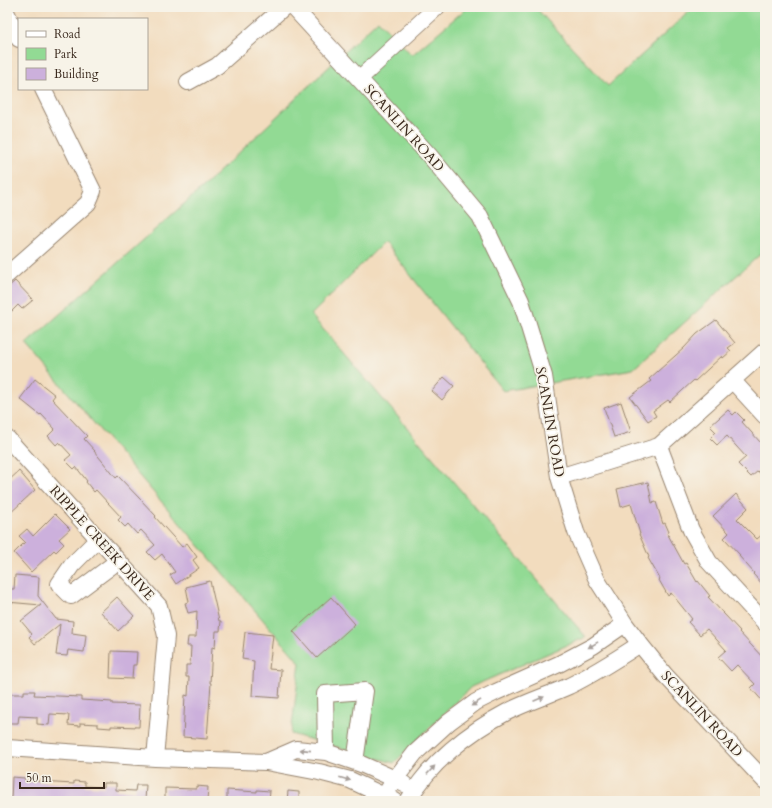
<svg xmlns="http://www.w3.org/2000/svg" width="772" height="808" font-family="Cardo,serif">
<style>
.green{fill:#92da94;stroke:#668259}
.building{fill:#ccb0dc}
.lines{fill:none;stroke-linecap:round;stroke-linejoin:round}
.minor-casing{stroke:#96836e;stroke-width:18}
.minor{stroke:#fff;stroke-width:16}
.oneway{fill:#a79f9a}
.labels{text-anchor:middle;dominant-baseline:central;stroke-width:3.5;stroke-linejoin:round;paint-order:stroke}
.street-label{font-size:14px;fill:#3b2a1e;stroke:#f7f3e8}
</style>
<rect width="100%" height="100%" fill="#f7f3e8"/>
<filter id="ink" filterUnits="userSpaceOnUse"><feTurbulence type="fractalNoise" baseFrequency=".025" numOctaves="2"/><feDisplacementMap in="SourceGraphic" scale="8" xChannelSelector="R" yChannelSelector="G"/><feConvolveMatrix kernelMatrix="1 2 1 2 8 2 1 2 1" color-interpolation-filters="sRGB"/></filter>
<filter id="wash" filterUnits="userSpaceOnUse"><feTurbulence type="fractalNoise" baseFrequency=".012" numOctaves="4" result="noise"/><feDisplacementMap in="SourceGraphic" scale="16" xChannelSelector="R" yChannelSelector="G"/><feGaussianBlur stdDeviation="0.9" result="paint"/><feColorMatrix in="noise" values="0 0 0 0 0 0 0 0 0 0 0 0 0 0 0 0 0 1.4 0 .05"/><feComposite in="paint" operator="in"/></filter>
<g filter="url(#wash)">
<rect width="100%" height="100%" fill="#f2dcbe"/>
<!-- green -->
<path class="green" d="M 468,7 L 535,7 L 608,86 L 694,7 L 765,7 L 765,250 L 633,369 L 503,391 L 384,242 L 311,315 L 586,637 L 471,687 L 394,763 L 291,734 L 300,663 L 26,344 L 202,188 L 378,20 L 412,55 Z"/>
<g id="blocks">
<!-- building -->
<path class="building" d="M 15,281 L 33,300 L 22,309 L 18,305 L 7,316 L 7,288 Z
M 716,320 L 735,343 L 728,348 L 731,351 L 723,358 L 722,356 L 695,381 L 694,380 L 670,402 L 668,400 L 653,411 L 656,416 L 648,421 L 630,397 L 651,381 L 649,379 L 684,348 L 697,334 Z
M 444,377 L 454,386 L 442,400 L 432,391 Z
M 35,379 L 55,395 L 52,399 L 87,436 L 84,439 L 95,451 L 94,451 L 116,478 L 118,476 L 140,499 L 156,516 L 155,517 L 182,547 L 187,543 L 197,557 L 193,560 L 199,568 L 176,584 L 170,575 L 175,572 L 162,554 L 155,560 L 147,552 L 155,545 L 141,530 L 137,534 L 128,524 L 125,527 L 118,520 L 121,517 L 96,490 L 94,492 L 86,482 L 87,481 L 76,467 L 74,469 L 65,460 L 71,455 L 59,442 L 56,445 L 48,436 L 55,429 L 41,414 L 40,415 L 20,399 Z
M 621,402 L 631,432 L 614,437 L 604,408 Z
M 728,410 L 733,415 L 736,412 L 744,420 L 742,422 L 761,443 L 765,439 L 765,479 L 758,471 L 751,477 L 738,464 L 746,457 L 727,436 L 717,445 L 710,438 L 716,432 L 710,426 Z
M 19,471 L 35,490 L 7,516 L 7,482 Z
M 648,482 L 652,503 L 656,502 L 663,524 L 665,523 L 669,532 L 667,533 L 684,564 L 686,563 L 697,582 L 698,581 L 710,596 L 708,597 L 740,631 L 739,632 L 765,660 L 765,704 L 751,688 L 755,684 L 737,665 L 731,671 L 718,657 L 726,650 L 707,629 L 700,635 L 688,622 L 692,619 L 671,593 L 668,596 L 659,580 L 660,579 L 648,558 L 649,557 L 639,534 L 640,534 L 631,504 L 621,507 L 617,489 Z
M 736,494 L 748,508 L 737,519 L 757,539 L 765,532 L 765,587 L 753,574 L 754,573 L 739,556 L 740,555 L 724,538 L 729,533 L 713,516 Z
M 55,514 L 70,529 L 59,539 L 64,544 L 56,552 L 54,550 L 31,572 L 14,553 L 25,542 L 19,536 L 27,529 L 33,536 Z
M 15,575 L 39,577 L 38,596 L 56,619 L 73,621 L 72,633 L 86,635 L 84,652 L 68,650 L 67,656 L 56,655 L 60,624 L 35,644 L 29,637 L 32,634 L 21,621 L 41,605 L 7,602 L 8,589 L 14,589 Z
M 210,581 L 219,621 L 221,621 L 220,631 L 216,631 L 215,648 L 212,647 L 210,683 L 211,683 L 207,739 L 183,737 L 185,695 L 188,696 L 189,677 L 186,677 L 186,665 L 190,665 L 191,646 L 187,646 L 188,637 L 196,637 L 197,611 L 188,613 L 185,603 L 189,602 L 186,587 Z
M 117,597 L 134,616 L 118,631 L 101,612 Z
M 331,597 L 355,624 L 317,658 L 293,631 Z
M 245,632 L 273,635 L 269,669 L 281,670 L 279,698 L 252,696 L 254,661 L 242,659 Z
M 111,651 L 137,652 L 136,665 L 133,665 L 132,679 L 110,678 Z
M 24,691 L 35,691 L 34,695 L 81,697 L 81,700 L 112,702 L 112,704 L 140,705 L 139,727 L 111,726 L 111,728 L 98,727 L 98,724 L 80,723 L 80,726 L 68,725 L 69,715 L 50,714 L 49,725 L 37,724 L 37,717 L 19,716 L 18,723 L 7,723 L 7,694 L 24,694 Z
M 12,777 L 25,778 L 25,781 L 39,781 L 39,782 L 74,784 L 74,781 L 85,782 L 85,786 L 104,787 L 104,783 L 116,783 L 116,790 L 135,791 L 136,785 L 146,785 L 145,801 L 11,801 Z
M 196,786 L 208,787 L 207,801 L 165,801 L 165,788 L 196,789 Z
M 227,790 L 257,792 L 257,790 L 270,791 L 269,801 L 227,801 Z
M 288,791 L 299,792 L 299,801 L 287,801 Z"/>
</g>
</g>
<g filter="url(#ink)">
<use href="#blocks" fill-opacity="0" stroke="#96836e" stroke-width="1"/>
<g class="lines">
<!-- minor casing -->
<g class="minor-casing">
<path id="minor" d="M 293,7 L 429,155 L 480,216 L 521,301 L 544,376 L 559,477 L 576,532 L 597,580 L 625,624 L 640,644 L 665,675 L 765,781
M 7,14 L 19,39
M 359,79 L 437,7
M 188,82 L 217,66 L 284,7
M 7,275 L 88,203 L 93,191 L 43,89
M 732,380 L 765,416
M 7,440 L 8,439 L 159,606 L 166,636 L 155,758
M 659,446 L 691,530 L 709,562 L 765,623
M 559,477 L 659,446 L 765,351
M 98,539 L 72,565 L 59,584 L 71,596 L 118,561
M 7,748 L 155,758 L 266,762 L 319,772 L 350,780 L 395,801
M 326,752 L 325,694 L 365,691 L 355,762
M 266,762 L 296,749 L 326,752 L 361,764 L 395,779 L 404,784
M 381,801 L 395,779 L 415,753 L 449,722 L 476,702 L 496,692 L 559,664 L 593,646 L 625,624
M 408,801 C 429,763 469,732 507,712 C 527,702 549,695 569,686 C 594,674 617,659 640,644"/>
</g>
<!-- minor -->
<use href="#minor" class="minor"/>
</g>
<!-- one-way arrows -->
<defs><path id="oneway-solid" d="M-6-.8H1V-3.2L6.5 0L1 3.2V.8H-6Z"/></defs>
<g class="oneway">
<use href="#oneway-solid" transform="translate(593 645) rotate(149)"/>
<use href="#oneway-solid" transform="translate(539 699) rotate(-23)"/>
<use href="#oneway-solid" transform="translate(476 703) rotate(148)"/>
<use href="#oneway-solid" transform="translate(305 750) rotate(-174)"/>
<use href="#oneway-solid" transform="translate(431 770) rotate(-47)"/>
<use href="#oneway-solid" transform="translate(345 779) rotate(16)"/>
</g>
</g>
<g class="labels">
<!-- street labels -->
<g class="street-label">
<text transform="translate(404 128) rotate(48)">SCANLIN ROAD</text>
<text transform="translate(550 422) rotate(80)">SCANLIN ROAD</text>
<text transform="translate(102 543) rotate(48)">RIPPLE CREEK DRIVE</text>
<text transform="translate(702 714) rotate(47)">SCANLIN ROAD</text>
</g>
</g>
<!-- margin -->
<rect width="772" height="808" fill="none" stroke="#f7f3e8" stroke-width="24"/>
<!-- legend -->
<rect x="18" y="18" width="130" height="72" fill="#f7f3e8" stroke="#aca397"/>
<rect x="26" y="31" width="20" height="6" fill="#ffffff" stroke="#aca397"/>
<text x="54" y="38" font-size="12" fill="#3b2a1e">Road</text>
<rect x="26" y="48" width="20" height="12" fill="#92da94" stroke="#aca397"/>
<text x="54" y="58" font-size="12" fill="#3b2a1e">Park</text>
<rect x="26" y="68" width="20" height="12" fill="#ccb0dc" stroke="#aca397"/>
<text x="54" y="78" font-size="12" fill="#3b2a1e">Building</text>
<!-- scale -->
<path d="M20 782v6h84v-6" fill="none" stroke="#3b2a1e" stroke-width="2"/>
<text x="26" y="782" font-size="12" fill="#3b2a1e" stroke="#f7f3e8" stroke-width="3" paint-order="stroke">50 m</text>
</svg>
